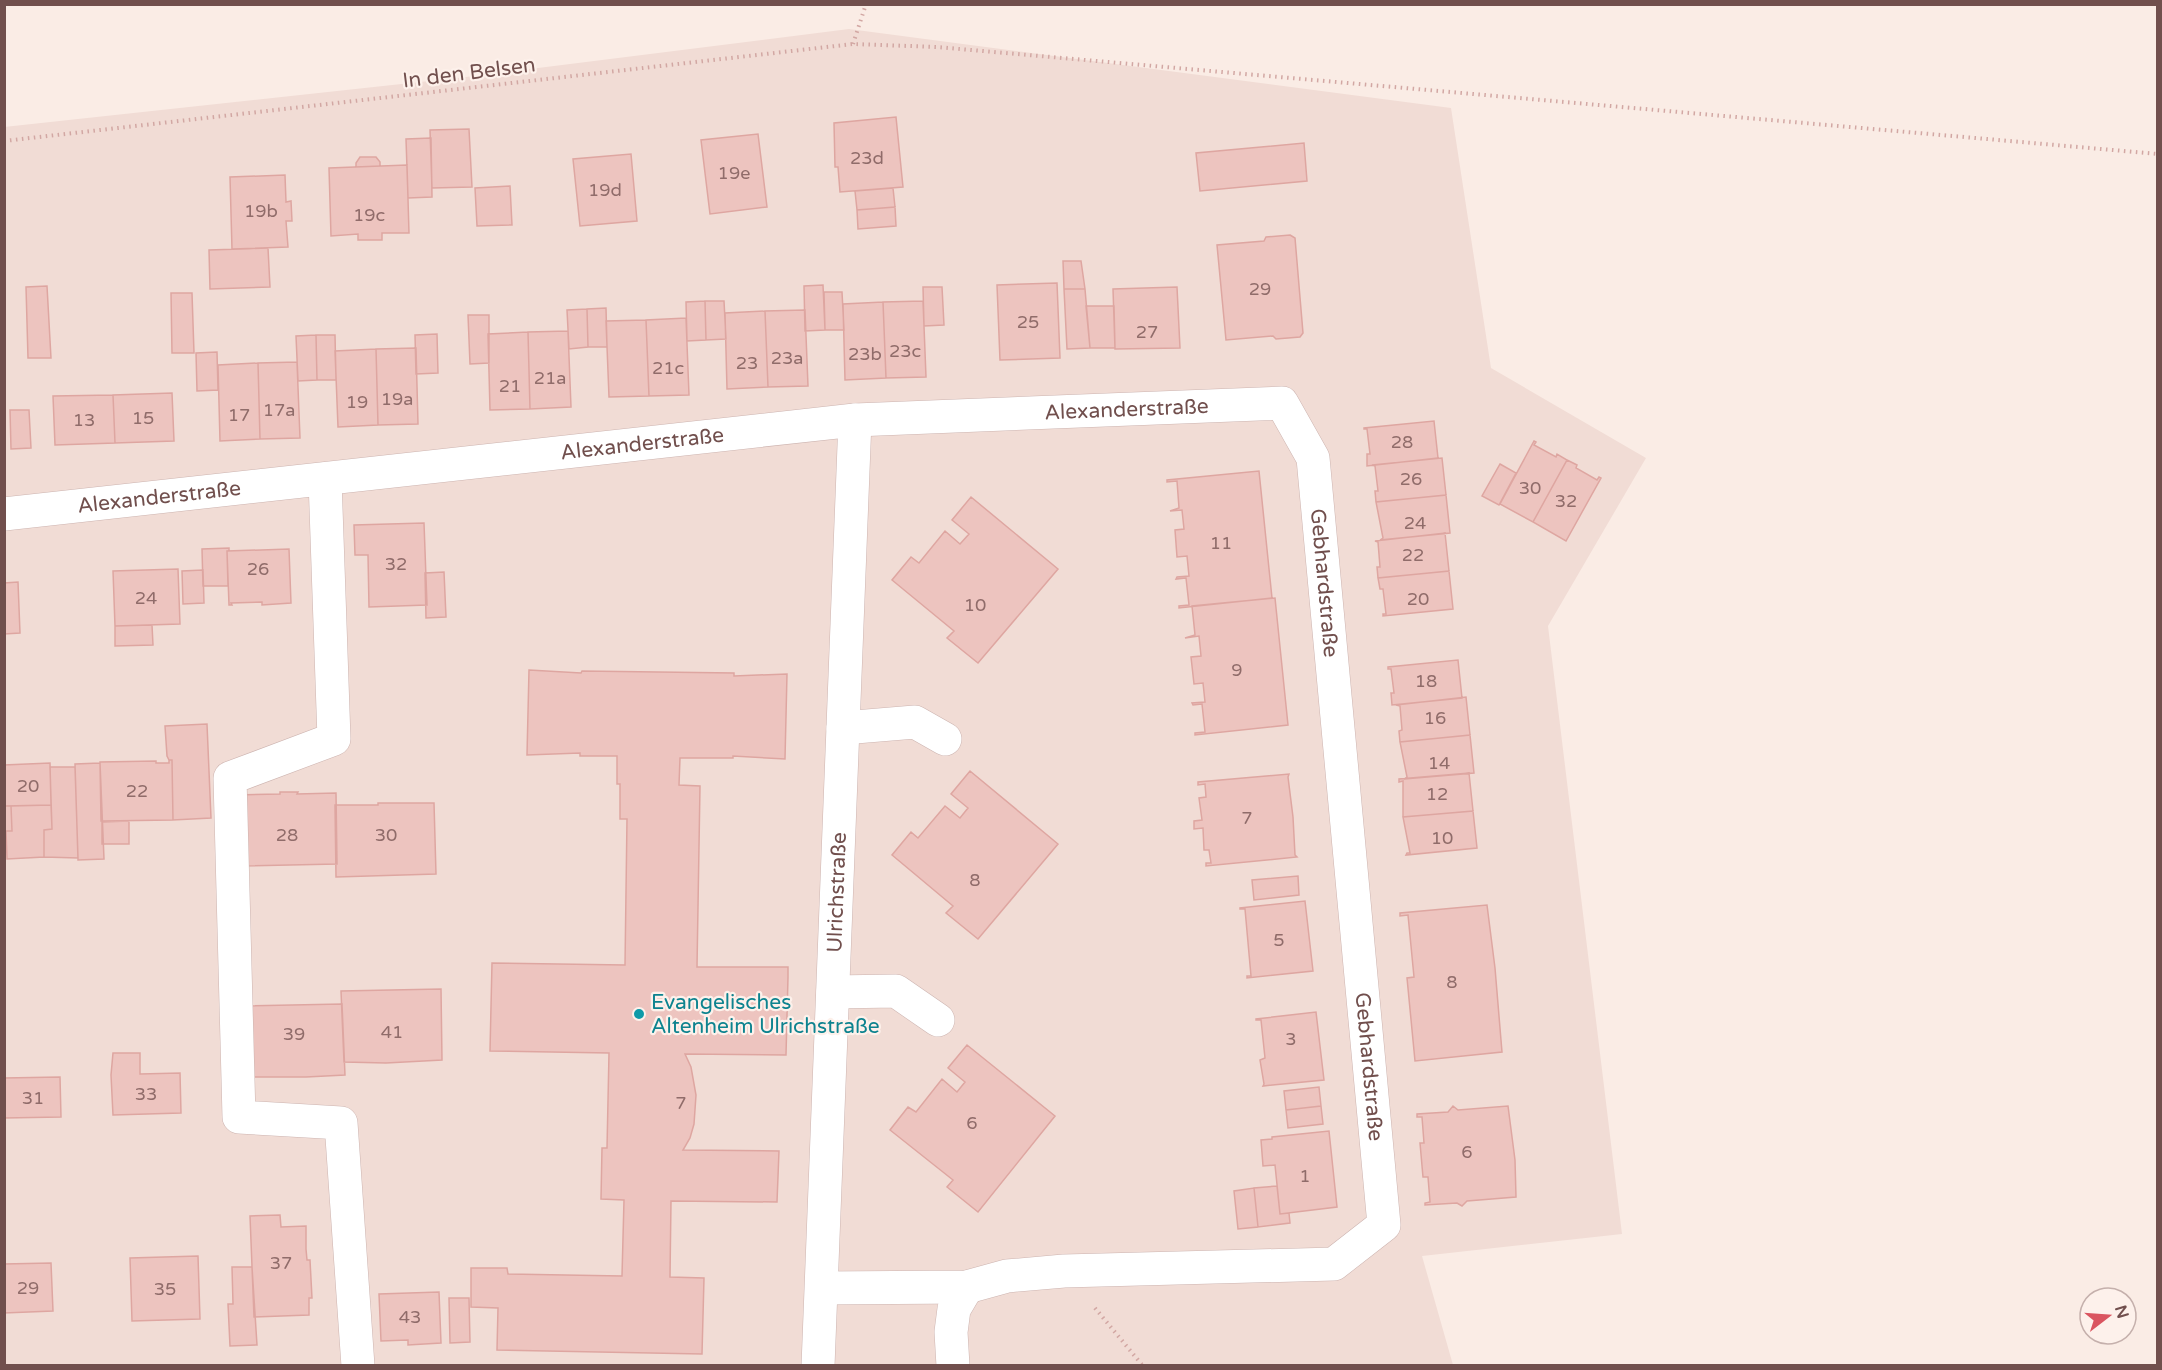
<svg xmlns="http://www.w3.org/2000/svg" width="2162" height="1370" font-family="'Varela Round',sans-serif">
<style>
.residential{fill:#f1dcd5}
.building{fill:#edc4bf;stroke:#dea6a1;stroke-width:1.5}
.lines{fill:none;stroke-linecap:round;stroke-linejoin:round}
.minor-casing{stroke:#cdb4b0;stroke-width:34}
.path{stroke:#d2a7a3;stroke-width:4;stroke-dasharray:1.5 4.5;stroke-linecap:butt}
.minor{stroke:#fff;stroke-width:33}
.culture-dot{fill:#0f9aa8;stroke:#fdf1eb;stroke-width:2}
.labels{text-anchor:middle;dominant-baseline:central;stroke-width:4.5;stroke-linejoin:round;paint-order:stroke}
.number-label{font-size:18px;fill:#906c6a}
.street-label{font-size:21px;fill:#714f4d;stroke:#fdf1eb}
.culture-label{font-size:21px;fill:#0d838f;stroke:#fdf1eb;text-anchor:start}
</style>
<rect width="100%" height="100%" fill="#faece5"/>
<!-- residential -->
<path class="residential" d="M 849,29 L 1451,108 L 1491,368 L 1646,458 L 1548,626 L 1622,1234 L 1422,1256 L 1453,1365 L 5,1365 L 4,127 L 466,77 Z"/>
<!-- building -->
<path class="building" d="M 896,117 L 903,187 L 840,192 L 838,167 L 835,167 L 834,123 Z
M 469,129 L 472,187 L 432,188 L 430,130 Z
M 758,134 L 767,207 L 710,214 L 701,140 Z
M 431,138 L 432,197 L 408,198 L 406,139 Z
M 1304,143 L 1307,181 L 1200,191 L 1196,153 Z
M 631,154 L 637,221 L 580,226 L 573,159 Z
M 360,157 L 376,157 L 380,162 L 380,166 L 356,167 L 356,163 Z
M 407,165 L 409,233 L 382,233 L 382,240 L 358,240 L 358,234 L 331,236 L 329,168 Z
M 285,175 L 286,202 L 291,201 L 292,221 L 286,221 L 288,247 L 232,249 L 230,177 Z
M 510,186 L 512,225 L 477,226 L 475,188 Z
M 893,188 L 895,207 L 857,210 L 855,191 Z
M 895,207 L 896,226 L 858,229 L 857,210 Z
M 1290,235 L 1295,238 L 1303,333 L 1300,337 L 1276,339 L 1273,336 L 1226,340 L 1217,245 L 1264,241 L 1266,237 Z
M 268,248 L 270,287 L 210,289 L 209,250 Z
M 1063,261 L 1081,261 L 1085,289 L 1064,289 Z
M 1057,283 L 1060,358 L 1000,360 L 997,285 Z
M 823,285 L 825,330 L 805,331 L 804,286 Z
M 47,286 L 51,358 L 28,358 L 26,287 Z
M 923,287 L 942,287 L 944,325 L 924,326 Z
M 1177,287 L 1180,348 L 1115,349 L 1113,289 Z
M 1064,289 L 1085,289 L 1090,348 L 1067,349 Z
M 824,292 L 842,292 L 844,330 L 825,330 Z
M 171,293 L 192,293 L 194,353 L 172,353 Z
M 705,301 L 724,301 L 726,339 L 706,340 Z
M 705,301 L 706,340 L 687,341 L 686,302 Z
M 923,301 L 926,377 L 886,378 L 883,302 Z
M 883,302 L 886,378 L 845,380 L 843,304 Z
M 1086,306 L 1114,306 L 1115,348 L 1090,348 Z
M 606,308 L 607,347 L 588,347 L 587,309 Z
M 587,309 L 588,347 L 569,349 L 567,310 Z
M 805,310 L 808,386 L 768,387 L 765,311 Z
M 765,311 L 768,387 L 727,389 L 725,313 Z
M 468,315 L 489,315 L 489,363 L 470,364 Z
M 686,318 L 689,395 L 649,396 L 646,320 Z
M 646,320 L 649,396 L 609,397 L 606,321 Z
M 568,331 L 571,407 L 530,409 L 528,332 Z
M 528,332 L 530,409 L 490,410 L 488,334 Z
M 437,334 L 438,373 L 416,374 L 415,335 Z
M 316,335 L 335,335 L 336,380 L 317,380 Z
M 316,335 L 317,380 L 298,381 L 296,336 Z
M 416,348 L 418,424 L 378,425 L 376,349 Z
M 376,349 L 378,425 L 338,427 L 335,351 Z
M 217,352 L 218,390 L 197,391 L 196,353 Z
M 297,362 L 300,438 L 260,439 L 258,363 Z
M 258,363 L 260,439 L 220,441 L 218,365 Z
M 172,393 L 174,441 L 115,443 L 113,395 Z
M 113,395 L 115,443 L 55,445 L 53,396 Z
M 10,410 L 29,410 L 31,448 L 11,449 Z
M 1434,421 L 1438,458 L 1367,466 L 1367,454 L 1370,454 L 1367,429 L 1364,429 L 1364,428 Z
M 1534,441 L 1536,442 L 1534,445 L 1556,457 L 1557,454 L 1567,460 L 1533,522 L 1500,504 Z
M 1442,458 L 1446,495 L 1376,502 L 1375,491 L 1378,491 L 1375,466 L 1372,465 Z
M 1567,460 L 1577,465 L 1576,468 L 1597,480 L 1599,477 L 1601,478 L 1566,541 L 1533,522 Z
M 1500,464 L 1516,473 L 1499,505 L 1482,496 Z
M 1259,471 L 1272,598 L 1179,608 L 1179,606 L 1189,605 L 1186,578 L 1176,579 L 1177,577 L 1189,576 L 1187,556 L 1177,557 L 1175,530 L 1184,529 L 1182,510 L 1170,511 L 1179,508 L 1177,481 L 1167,482 L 1167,480 Z
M 1446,495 L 1450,533 L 1380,540 L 1383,538 L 1376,502 Z
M 971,497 L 1058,569 L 978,663 L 947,638 L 954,631 L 892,580 L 911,557 L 919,563 L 945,531 L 960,544 L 969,534 L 952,520 Z
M 424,523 L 427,605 L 369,607 L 368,555 L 355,555 L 354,525 Z
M 1445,533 L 1449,571 L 1378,578 L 1377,567 L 1380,567 L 1378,542 L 1375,541 Z
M 229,548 L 229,551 L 227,551 L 228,586 L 203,586 L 202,549 Z
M 289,549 L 291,603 L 262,605 L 262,602 L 231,603 L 232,605 L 229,605 L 227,551 Z
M 178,569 L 180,624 L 115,626 L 113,571 Z
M 203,570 L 204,603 L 183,604 L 182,571 Z
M 1449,571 L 1453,609 L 1383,616 L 1383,614 L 1386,614 L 1383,589 L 1380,589 L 1378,578 Z
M 444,572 L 446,617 L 426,618 L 425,573 Z
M 18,582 L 20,633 L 4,634 L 4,583 Z
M 1275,598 L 1288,725 L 1195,735 L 1195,733 L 1205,732 L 1202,704 L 1193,705 L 1192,703 L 1205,702 L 1203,683 L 1194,684 L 1191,657 L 1201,656 L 1199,636 L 1185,638 L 1195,635 L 1192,606 Z
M 152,625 L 153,645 L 115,646 L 115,626 Z
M 1458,660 L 1462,698 L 1392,705 L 1391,693 L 1394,693 L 1391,669 L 1388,669 L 1388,667 Z
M 529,670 L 581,673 L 582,671 L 734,673 L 734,676 L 787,674 L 785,759 L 733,756 L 733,758 L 680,758 L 679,785 L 700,786 L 697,967 L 788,967 L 788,977 L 786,1055 L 685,1054 L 691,1067 L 696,1095 L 694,1124 L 690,1138 L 683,1150 L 779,1151 L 777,1202 L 671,1201 L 670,1277 L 704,1278 L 702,1354 L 497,1350 L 498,1308 L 471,1307 L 471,1268 L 507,1268 L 508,1274 L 622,1276 L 624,1200 L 601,1199 L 602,1148 L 607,1148 L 609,1053 L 490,1051 L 492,963 L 625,965 L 627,819 L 620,819 L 620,784 L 617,784 L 617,756 L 580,756 L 580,753 L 527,755 Z
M 1466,697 L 1470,735 L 1400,742 L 1399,731 L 1402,730 L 1400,706 L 1396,705 Z
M 207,724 L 211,818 L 173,820 L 172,760 L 169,760 L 167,756 L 165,726 Z
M 1470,735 L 1474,773 L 1404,779 L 1407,777 L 1400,742 Z
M 169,760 L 172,760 L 173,820 L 101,821 L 100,762 L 156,761 L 156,763 L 169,763 Z
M 50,763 L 51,805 L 4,806 L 4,765 Z
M 100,763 L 104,859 L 78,860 L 75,764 Z
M 50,767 L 75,767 L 78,858 L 44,857 L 44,830 L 52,829 Z
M 970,771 L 1058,844 L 978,939 L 946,913 L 953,906 L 892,855 L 911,832 L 918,838 L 945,806 L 960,818 L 968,808 L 951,794 Z
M 1469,773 L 1473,811 L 1403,817 L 1403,781 L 1399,782 L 1399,779 Z
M 1289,774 L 1288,777 L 1293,817 L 1295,855 L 1297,857 L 1206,866 L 1206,863 L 1211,863 L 1209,850 L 1204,850 L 1203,828 L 1194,829 L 1194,821 L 1202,820 L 1199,798 L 1206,797 L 1205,784 L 1198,785 L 1198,782 Z
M 280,792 L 298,792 L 297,794 L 336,793 L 337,864 L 238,866 L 236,795 L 280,794 Z
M 378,803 L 434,803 L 436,874 L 336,877 L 335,805 L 378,805 Z
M 51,805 L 52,829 L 44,830 L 44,857 L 7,859 L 6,831 L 12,831 L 11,806 Z
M 4,806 L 11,806 L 12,831 L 4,831 Z
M 1473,811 L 1477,848 L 1406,855 L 1407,853 L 1410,853 L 1403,817 Z
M 129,821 L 129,844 L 102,844 L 102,822 Z
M 1298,876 L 1299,895 L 1254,900 L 1252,880 Z
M 1305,901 L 1313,971 L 1247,978 L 1247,976 L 1251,976 L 1245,909 L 1240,909 L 1240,908 Z
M 1487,905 L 1495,968 L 1502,1052 L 1415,1061 L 1407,978 L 1414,977 L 1408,915 L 1400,916 L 1400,913 Z
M 441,989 L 442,1060 L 386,1063 L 344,1062 L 341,991 Z
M 342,1004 L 345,1075 L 306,1077 L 245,1077 L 244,1006 Z
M 1316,1012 L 1324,1080 L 1263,1086 L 1264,1084 L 1260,1060 L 1265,1058 L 1261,1020 L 1256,1020 L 1256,1019 Z
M 967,1045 L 1055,1116 L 978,1212 L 947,1187 L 953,1180 L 890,1130 L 908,1107 L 916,1112 L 942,1079 L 957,1092 L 965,1082 L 948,1068 Z
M 113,1053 L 140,1053 L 140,1074 L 180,1073 L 181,1113 L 113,1115 L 111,1075 Z
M 60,1077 L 61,1117 L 4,1118 L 4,1078 Z
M 1319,1087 L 1321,1106 L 1286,1110 L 1284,1091 Z
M 1321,1106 L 1323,1124 L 1288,1128 L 1286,1110 Z
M 1453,1106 L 1458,1110 L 1508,1106 L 1515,1160 L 1516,1197 L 1467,1201 L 1462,1206 L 1457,1203 L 1425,1205 L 1425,1203 L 1430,1202 L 1428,1177 L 1423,1177 L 1420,1143 L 1424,1143 L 1422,1117 L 1417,1117 L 1417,1114 L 1448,1112 Z
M 1329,1131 L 1337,1207 L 1280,1214 L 1275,1165 L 1263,1166 L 1261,1140 L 1272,1139 L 1272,1137 Z
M 1277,1186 L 1280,1214 L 1289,1213 L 1290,1223 L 1258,1227 L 1254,1188 Z
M 1254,1188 L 1258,1227 L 1238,1229 L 1234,1191 Z
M 280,1215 L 281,1227 L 306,1226 L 306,1249 L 307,1260 L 310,1260 L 312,1298 L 309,1298 L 309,1315 L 254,1317 L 250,1216 Z
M 198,1256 L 200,1319 L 132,1321 L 130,1258 Z
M 51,1263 L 53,1311 L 4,1313 L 4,1264 Z
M 232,1267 L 252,1267 L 257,1345 L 230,1346 L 228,1304 L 233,1304 Z
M 439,1292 L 441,1343 L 408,1345 L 408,1340 L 381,1341 L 379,1294 Z
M 449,1298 L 469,1298 L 470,1342 L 450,1343 Z"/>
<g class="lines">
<!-- minor casing -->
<g class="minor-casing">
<g id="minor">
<path d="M 325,479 L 334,739 L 230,778 L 239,1117 L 341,1123 L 358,1366"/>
<path id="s1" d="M 4,514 L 855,420 L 1282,403 L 1313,458 L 1384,1225 L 1334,1264 L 1064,1271 L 1007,1276 L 967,1287 L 822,1288"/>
<path d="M 843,728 L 915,722 L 945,739"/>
<path d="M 833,992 L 896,991 L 938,1020"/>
<path id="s2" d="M 818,1366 L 855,420"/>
<path d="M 953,1366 L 951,1332 L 954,1309 L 967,1287"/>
</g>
</g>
<!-- path -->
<path class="path" d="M 853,44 L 866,4
M 4,141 L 853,44 L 937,47 L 2158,154
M 1095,1308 L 1143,1366"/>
<!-- minor -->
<use href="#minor" class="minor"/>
</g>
<!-- markers -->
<circle class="culture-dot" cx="639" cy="1014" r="6"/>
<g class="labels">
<!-- number labels -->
<g class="number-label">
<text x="867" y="158">23d</text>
<text x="734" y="173">19e</text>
<text x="605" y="190">19d</text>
<text x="261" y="211">19b</text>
<text x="369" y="215">19c</text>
<text x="1260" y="289">29</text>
<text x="1028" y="322">25</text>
<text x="1147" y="332">27</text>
<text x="905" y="351">23c</text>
<text x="865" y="354">23b</text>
<text x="787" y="358">23a</text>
<text x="747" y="363">23</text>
<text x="668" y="368">21c</text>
<text x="550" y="378">21a</text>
<text x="510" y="386">21</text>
<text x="397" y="399">19a</text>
<text x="357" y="402">19</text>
<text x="279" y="410">17a</text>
<text x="239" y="415">17</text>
<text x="143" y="418">15</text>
<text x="84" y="420">13</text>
<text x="1402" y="442">28</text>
<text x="1411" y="479">26</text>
<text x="1530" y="488">30</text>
<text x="1566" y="501">32</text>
<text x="1415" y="523">24</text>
<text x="1221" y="543">11</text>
<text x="1413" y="555">22</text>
<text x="396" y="564">32</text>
<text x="258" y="569">26</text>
<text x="146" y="598">24</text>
<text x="1418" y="599">20</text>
<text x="975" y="605">10</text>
<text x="1237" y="670">9</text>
<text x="1426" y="681">18</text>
<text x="1435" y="718">16</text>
<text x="1439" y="763">14</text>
<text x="28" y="786">20</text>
<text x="137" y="791">22</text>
<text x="1437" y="794">12</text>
<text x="1247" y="818">7</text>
<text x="287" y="835">28</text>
<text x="386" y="835">30</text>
<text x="1442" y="838">10</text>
<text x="975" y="880">8</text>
<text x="1279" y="940">5</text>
<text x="1452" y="982">8</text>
<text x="392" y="1032">41</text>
<text x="294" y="1034">39</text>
<text x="1291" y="1039">3</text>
<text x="146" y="1094">33</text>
<text x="33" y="1098">31</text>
<text x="681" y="1103">7</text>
<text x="972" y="1123">6</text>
<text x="1467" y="1152">6</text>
<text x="1305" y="1176">1</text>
<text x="281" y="1263">37</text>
<text x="28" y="1288">29</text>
<text x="165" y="1289">35</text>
<text x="410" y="1317">43</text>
</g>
<!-- street labels -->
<g class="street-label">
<text transform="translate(469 73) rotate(-7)">In den Belsen</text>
<text stroke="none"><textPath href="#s1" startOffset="1128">Alexanderstraße</textPath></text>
<text stroke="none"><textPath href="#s1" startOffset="642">Alexanderstraße</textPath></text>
<text stroke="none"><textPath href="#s1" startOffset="156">Alexanderstraße</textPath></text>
<text stroke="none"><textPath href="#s1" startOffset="1472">Gebhardstraße</textPath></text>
<text stroke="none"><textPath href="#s2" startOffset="474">Ulrichstraße</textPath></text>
<text stroke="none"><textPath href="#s1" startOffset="1958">Gebhardstraße</textPath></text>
</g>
<!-- culture labels -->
<g class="culture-label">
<text x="651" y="1002">Evangelisches<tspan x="651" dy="24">Altenheim Ulrichstraße</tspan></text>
</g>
</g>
<!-- border -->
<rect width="2162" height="1370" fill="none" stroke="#714f4d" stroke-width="12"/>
<!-- north arrow -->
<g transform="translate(2108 1316) rotate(73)"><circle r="28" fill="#fdf1eb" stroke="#c5b0ac" stroke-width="1.5"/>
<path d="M0-4.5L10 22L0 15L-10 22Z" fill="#da5560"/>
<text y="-9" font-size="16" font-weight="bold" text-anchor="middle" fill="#714f4d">N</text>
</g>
</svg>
